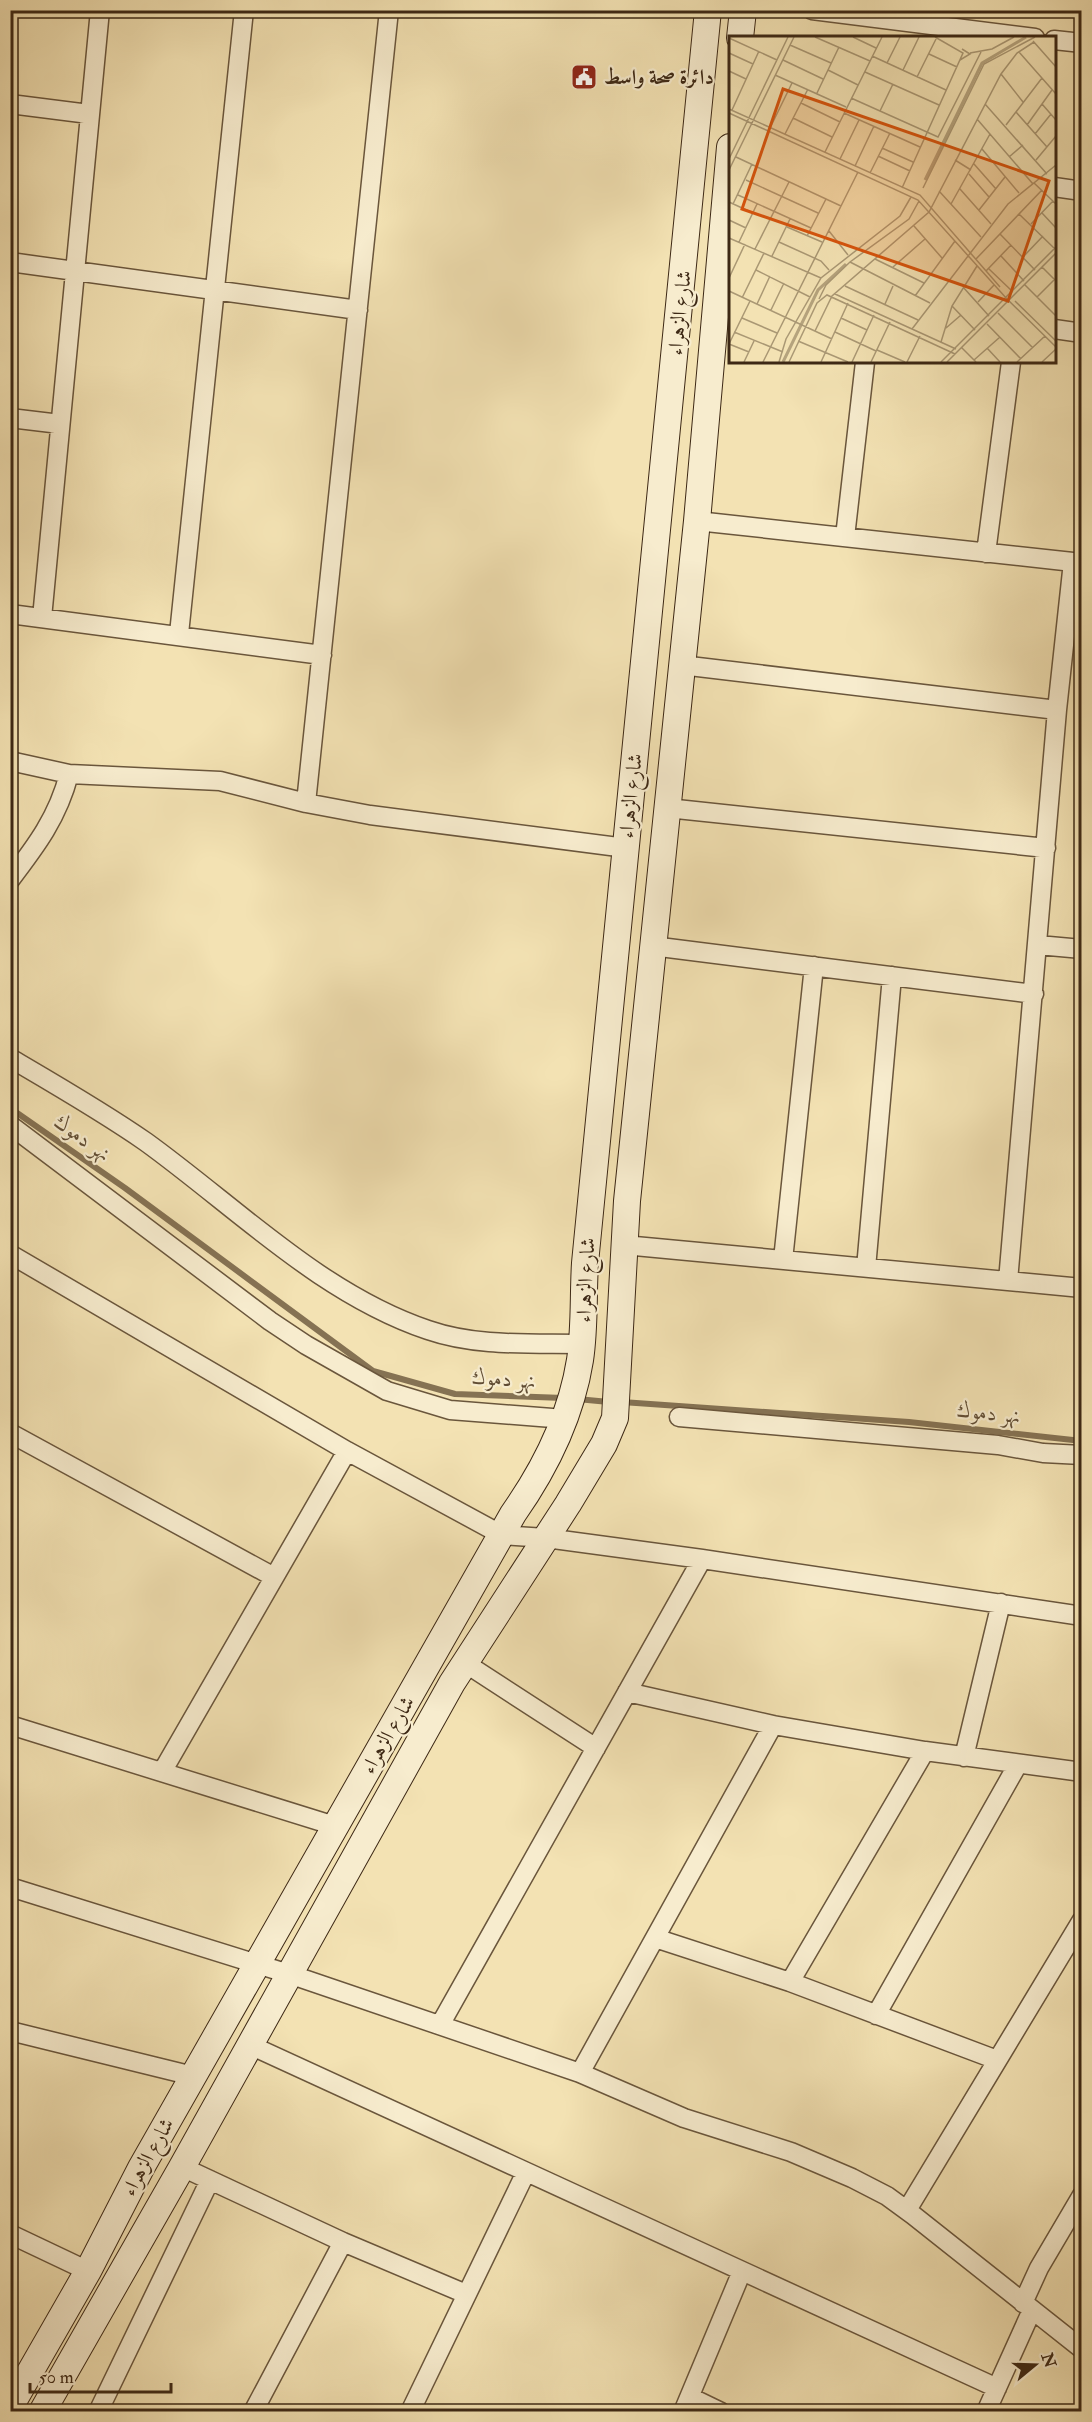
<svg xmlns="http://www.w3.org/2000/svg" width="1092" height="2422" font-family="'IM FELL Double Pica',Amiri,serif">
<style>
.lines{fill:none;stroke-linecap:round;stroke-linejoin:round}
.stream{stroke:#857253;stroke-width:6}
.street-casing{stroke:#6a563c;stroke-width:21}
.secondary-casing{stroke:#3d2815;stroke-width:28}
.street{stroke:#f7ecce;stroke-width:18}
.secondary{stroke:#f7ecce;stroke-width:26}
.labels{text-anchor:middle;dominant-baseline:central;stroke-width:4.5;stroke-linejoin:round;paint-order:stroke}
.poi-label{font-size:21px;font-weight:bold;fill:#3d2815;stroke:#f7ecce;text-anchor:start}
.street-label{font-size:21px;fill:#3d2815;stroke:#f7ecce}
.water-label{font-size:22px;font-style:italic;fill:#614d34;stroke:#f7ecce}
.inset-river{fill:none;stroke:#b5a37d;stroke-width:3}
.inset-road{fill:none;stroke:#aa9874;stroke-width:1.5}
.view{fill:#d7540d;fill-opacity:0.15;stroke:#d7540d;stroke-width:3}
.inset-edge{fill:none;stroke:#3d2815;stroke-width:3}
</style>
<rect width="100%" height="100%" fill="#f3e2b3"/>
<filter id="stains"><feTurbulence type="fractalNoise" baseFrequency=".00333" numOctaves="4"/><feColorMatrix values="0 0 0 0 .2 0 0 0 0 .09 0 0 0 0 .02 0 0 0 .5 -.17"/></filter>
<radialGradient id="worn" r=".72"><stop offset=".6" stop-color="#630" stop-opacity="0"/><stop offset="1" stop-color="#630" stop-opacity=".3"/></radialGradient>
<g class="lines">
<!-- stream -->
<path class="stream" d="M 10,1108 L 125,1188 L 373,1371 L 455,1394 L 564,1398
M 577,1399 L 609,1402
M 622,1402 L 909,1422 L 1082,1441"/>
<!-- street casing -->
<g class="street-casing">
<path id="street" d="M 812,10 L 1035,38
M 1054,40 L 1082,43
M 10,104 L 89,114
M 1054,187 L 1082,191
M 10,262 L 358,310
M 1054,329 L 1082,333
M 10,418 L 60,424
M 697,521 L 1082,563
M 845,537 L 865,362
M 986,553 L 1011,362
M 10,614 L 322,655
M 42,618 L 100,10
M 179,634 L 244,10
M 681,665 L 1057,710
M 10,761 L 69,774 L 220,781 L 306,803 L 370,815 L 626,848
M 306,803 L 389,10
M 667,808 L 1046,848
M 10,880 C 36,846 58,817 69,774
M 1038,945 L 1082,949
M 652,946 L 1034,994
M 10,1058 C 56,1085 103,1112 146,1142 C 236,1207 321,1294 428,1330 C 477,1347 531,1343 582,1344
M 10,1125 L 270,1321 L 306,1345 L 387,1391 L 450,1410 L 565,1419
M 624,1245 L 1082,1288
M 10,1254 L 347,1451 L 502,1535 L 546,1538 L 702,1559 L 1082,1616
M 783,1260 L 814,966
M 866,1268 L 892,976
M 1008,1281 L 1057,710 L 1073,562
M 679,1417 L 998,1445 L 1043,1453 L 1082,1455
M 10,1433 L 274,1577
M 465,1663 L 596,1748
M 627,1692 L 773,1725 L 925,1751 L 1082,1772
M 10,1725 L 335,1826
M 964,1757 L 1001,1603
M 162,1772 L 347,1451
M 10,1887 L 289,1974 L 580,2073 L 684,2118 L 791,2152 L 852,2178 L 887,2196 L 913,2215 L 1082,2349
M 655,1938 L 790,1982 L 997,2060
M 790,1982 L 925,1751
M 876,2015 L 1018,1764
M 440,2025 L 702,1559
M 10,2031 L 193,2076
M 250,2045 L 997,2388
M 580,2073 L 773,1725
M 182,2167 L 343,2242 L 466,2294
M 907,2210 L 1082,1920
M 10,2234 L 88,2271
M 1023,2303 L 1039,2268 L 1082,2195
M 690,2397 L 721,2412
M 98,2412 L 210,2180
M 253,2412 L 343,2242
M 410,2412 L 526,2172
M 683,2412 L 742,2271
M 986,2412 L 1032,2310"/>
</g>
<!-- secondary casing -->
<g class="secondary-casing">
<path id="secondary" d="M 740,38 L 743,10
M 10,2407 L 88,2271 L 141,2168 L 513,1514 C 546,1467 571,1417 580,1360 C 585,1328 583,1295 585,1263 L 708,10
M 42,2412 L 182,2167 L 452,1683 L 568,1504 L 604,1444 L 615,1418 L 627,1201 L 697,521 L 730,147"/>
</g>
<!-- street -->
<use href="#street" class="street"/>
<!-- secondary -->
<use href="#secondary" class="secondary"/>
</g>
<!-- icons -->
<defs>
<g id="civic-square" transform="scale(1.35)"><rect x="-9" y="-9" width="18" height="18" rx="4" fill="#8f2418" stroke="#f7ecce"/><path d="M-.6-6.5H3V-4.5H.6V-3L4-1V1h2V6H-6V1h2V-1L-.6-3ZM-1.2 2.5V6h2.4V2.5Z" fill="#fff"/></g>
</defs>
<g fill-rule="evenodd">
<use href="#civic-square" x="584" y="77"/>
</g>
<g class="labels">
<!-- poi labels -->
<g class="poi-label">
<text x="604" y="77">دائرة صحة واسط</text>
</g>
<!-- street labels -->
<g class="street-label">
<text transform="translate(680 313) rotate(-84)">شارع الزهراء</text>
<text transform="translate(631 796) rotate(-84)">شارع الزهراء</text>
<text transform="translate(586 1280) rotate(-87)">شارع الزهراء</text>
<text transform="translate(388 1735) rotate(-60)">شارع الزهراء</text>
<text transform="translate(148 2157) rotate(-61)">شارع الزهراء</text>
</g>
<!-- water labels -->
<g class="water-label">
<text transform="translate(83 1138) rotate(36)">نهر دموك</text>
<text transform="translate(504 1379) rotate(4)">نهر دموك</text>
<text transform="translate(989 1413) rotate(6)">نهر دموك</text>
</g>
</g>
<!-- overview -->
<g transform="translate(729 36)">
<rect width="327" height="327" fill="#f3e2b3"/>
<path class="inset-river" d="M 196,144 L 253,27 L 297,1M 54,326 L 89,254 L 117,228"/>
<path class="inset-road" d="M 86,1 L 141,25M 124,1 L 147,12M 0,2 L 48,24M 304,5 L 327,31M 61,9 L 102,27M 290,16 L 327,58M 0,17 L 24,28M 241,17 L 263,13 L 285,1M 200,18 L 228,31M 143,20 L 217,54M 54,24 L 94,43M 231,24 L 241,18 L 233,13M 158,27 L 171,1M 99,34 L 129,49M 174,34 L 190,1M 0,35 L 17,43M 136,36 L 210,69M 272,38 L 294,66M 46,39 L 117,71M 188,41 L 208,1M 88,57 L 110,11M 122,62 L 209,101 L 252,16M 72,67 L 111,86M 256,68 L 318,138M 313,68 L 327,84M 0,73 L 191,159 L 271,251M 3,74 L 30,15M 151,75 L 164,48M 287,76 L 318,111M 0,77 L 189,164 L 278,263 L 327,311M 115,77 L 191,111M 64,82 L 103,101M 248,83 L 304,148M 277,89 L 313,42M 298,89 L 323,54M 41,92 L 63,47M 56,98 L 79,53M 306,98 L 322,78M 153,112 L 184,126M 253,113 L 290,157M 96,116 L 153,1M 149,120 L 181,135M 7,121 L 112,170M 280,121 L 294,109M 0,123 L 59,1M 111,123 L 130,84M 226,124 L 242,134M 307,124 L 327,100M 245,128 L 267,153M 126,130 L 145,90M 0,134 L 65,1M 141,137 L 161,97M 240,138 L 260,161M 17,144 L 89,177M 305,147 L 327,168M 173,152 L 234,17 L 206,1M 194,152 L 255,28 L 306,1M 231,153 L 262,188M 210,155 L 252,201M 9,159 L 82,192M 0,166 L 24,177M 4,168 L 23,128M 222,168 L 261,98M 250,174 L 276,141M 313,177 L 327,192M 290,178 L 326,213M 0,184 L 17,192M 302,188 L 324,165M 185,190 L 213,222M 58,191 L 93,206M 100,195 L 119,219M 271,198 L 306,234M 78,200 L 97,163M 0,202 L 92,242M 10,206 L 28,168M 50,206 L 92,225 L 100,234M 26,213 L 60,146M 43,220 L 61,183M 272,220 L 295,245M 294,221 L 314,200M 146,223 L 195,247M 247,223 L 313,154M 121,226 L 201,267M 164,231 L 196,203M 313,231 L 326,244M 260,233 L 284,256M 27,234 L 81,261M 257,235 L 282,209M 0,242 L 16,208M 296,249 L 327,280M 116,250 L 189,284M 234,251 L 260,280M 0,255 L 103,303M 106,258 L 227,313M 186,260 L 226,205M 308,261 L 326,243M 13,262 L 35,217M 90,263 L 97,249 L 121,226 L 180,183 L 190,165M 286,265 L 327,305M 249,266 L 265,249M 28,268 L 41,240M 156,268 L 164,250M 223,270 L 246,294M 42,274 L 55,247M 269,277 L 304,312M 13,282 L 48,297M 112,282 L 138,294M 258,288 L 292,323M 217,292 L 232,279M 183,293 L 279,168 L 327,129M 86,295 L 103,260 L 200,176 L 272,38 L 288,17 L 305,6M 5,296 L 54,316M 106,296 L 147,315M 69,305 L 119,326M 212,306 L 223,270 L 248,230M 0,308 L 21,265M 0,308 L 20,316M 233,312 L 247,326M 258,312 L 271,326M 148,314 L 176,326M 245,324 L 271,301M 15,326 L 25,305M 34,326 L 129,136M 50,326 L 57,303 L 92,242 L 171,180 L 182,161M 60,326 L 88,267 L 98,259 L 226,318M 92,326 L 119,267M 123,326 L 145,279M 142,326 L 161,286M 178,326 L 191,300M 212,326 L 327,211M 218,326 L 327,217M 288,326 L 316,300M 313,326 L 327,313"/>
<path class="view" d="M 54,53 L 320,145 L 279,265 L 13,173 Z"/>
<rect width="327" height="327" class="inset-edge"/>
</g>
<!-- margin -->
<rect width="1092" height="2422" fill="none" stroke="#f3e2b3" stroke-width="36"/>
<rect x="12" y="12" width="1068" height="2398" fill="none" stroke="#3d2815" stroke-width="3"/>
<rect x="18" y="18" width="1056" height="2386" fill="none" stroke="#3d2815" stroke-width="1.5"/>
<!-- north arrow -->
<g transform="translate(1035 2365) rotate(71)" stroke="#f7ecce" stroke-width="4.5" paint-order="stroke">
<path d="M0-4.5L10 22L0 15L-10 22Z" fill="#3d2815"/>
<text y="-9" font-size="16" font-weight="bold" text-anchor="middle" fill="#3d2815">N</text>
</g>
<!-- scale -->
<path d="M30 2383v9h141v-9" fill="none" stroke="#3d2815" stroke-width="3"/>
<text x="39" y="2383" font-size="18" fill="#3d2815" stroke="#f7ecce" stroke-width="4.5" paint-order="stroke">50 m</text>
<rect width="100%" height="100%" filter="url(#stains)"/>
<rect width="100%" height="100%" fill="url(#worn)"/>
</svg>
